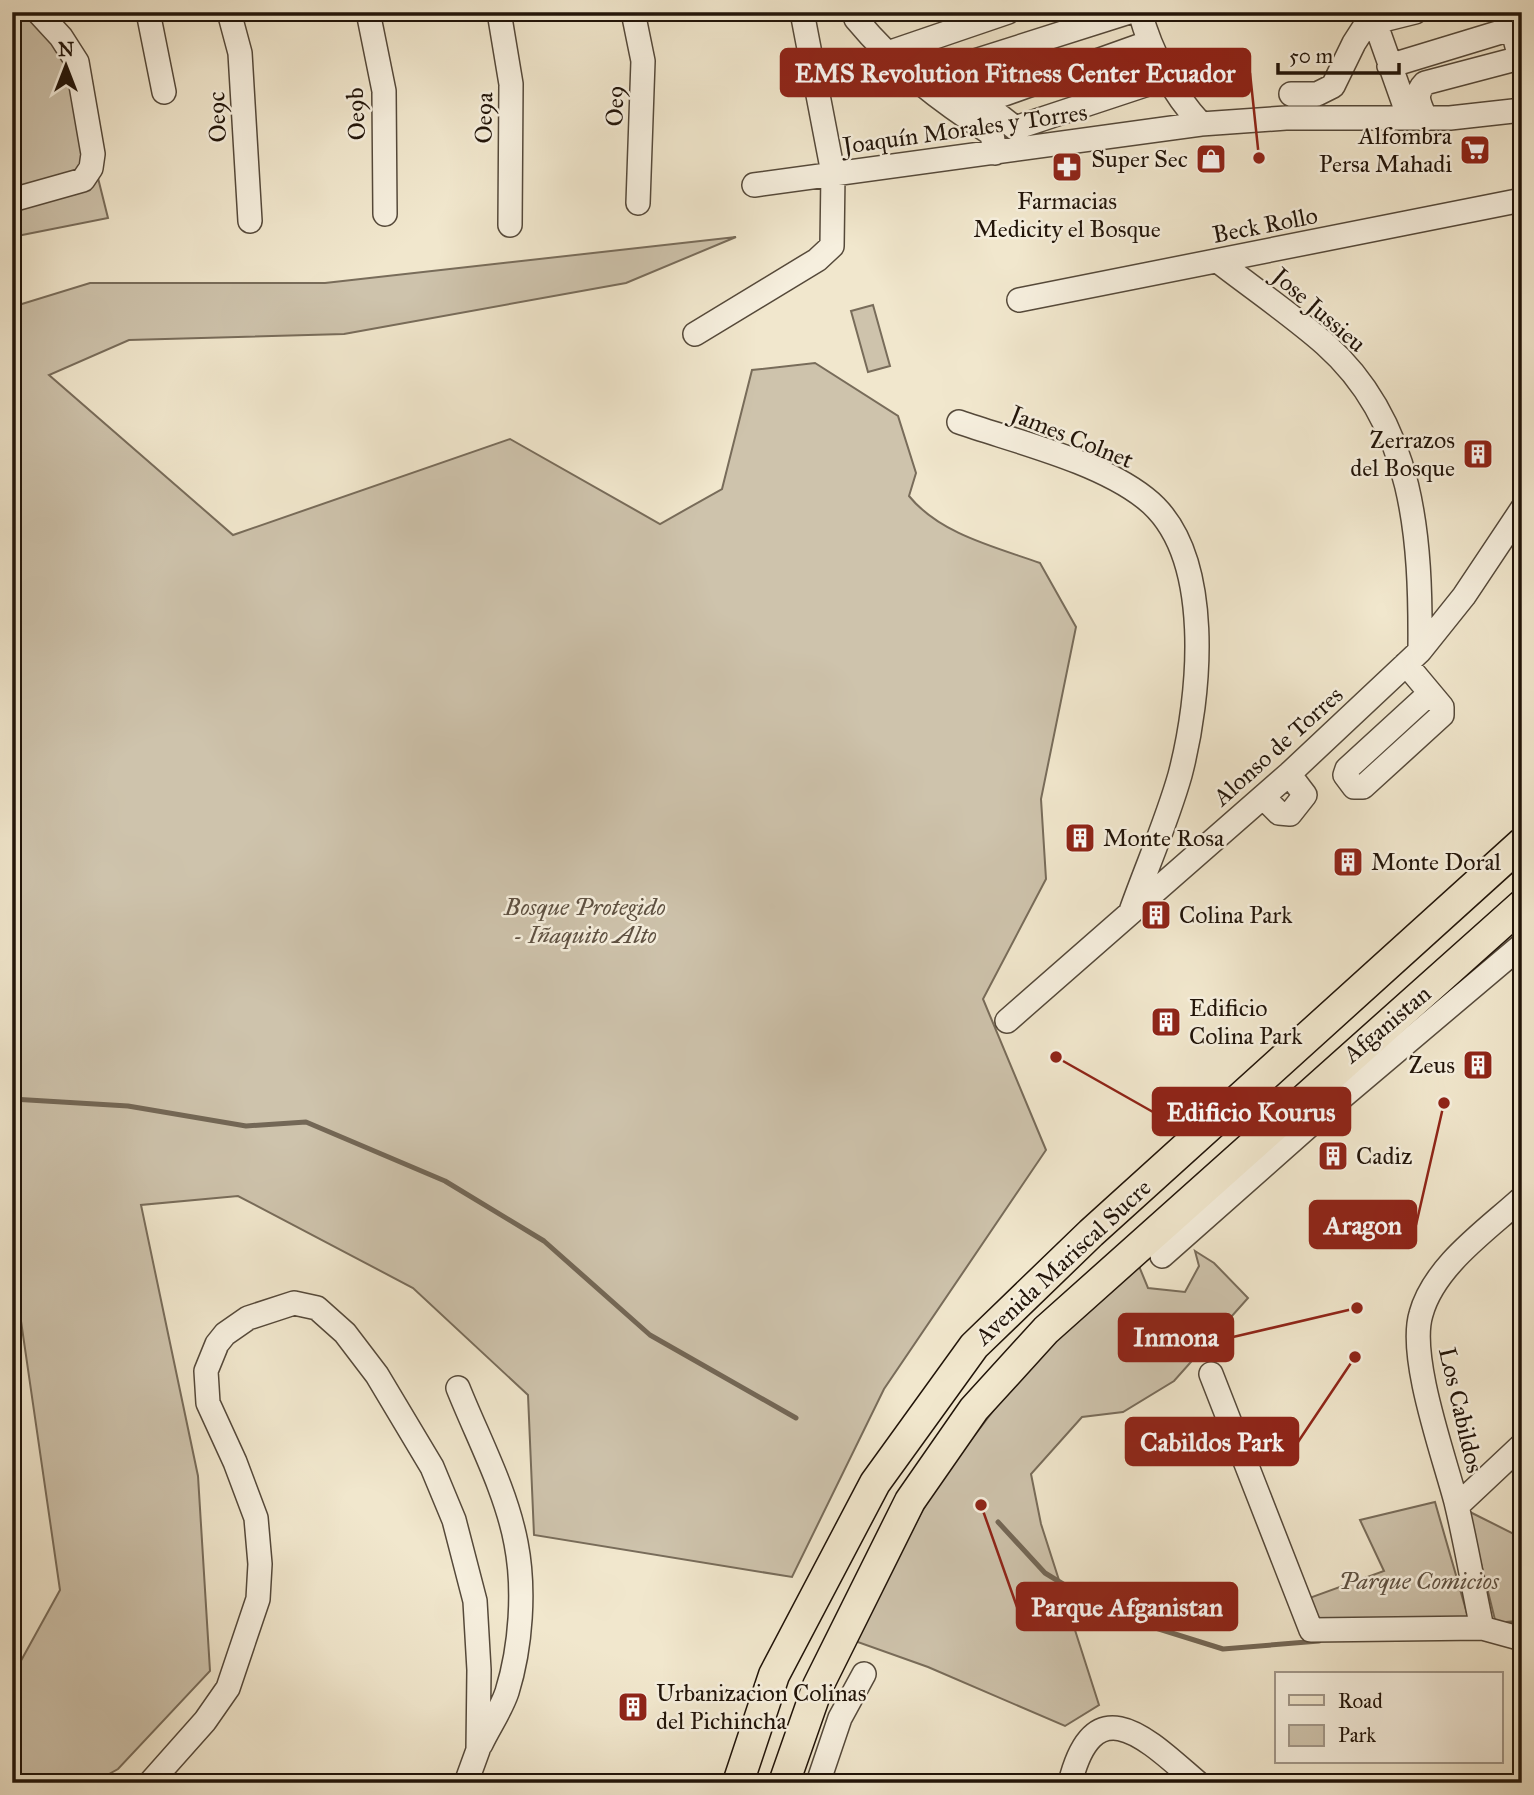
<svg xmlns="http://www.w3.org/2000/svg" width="1534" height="1795" font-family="'IM FELL Great Primer',serif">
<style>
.green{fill:#cec3ac;stroke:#786c5a;stroke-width:2}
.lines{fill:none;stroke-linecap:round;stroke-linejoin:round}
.stream{stroke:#736756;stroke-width:5}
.minor-casing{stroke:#55493a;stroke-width:26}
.major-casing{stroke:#211409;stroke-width:33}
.minor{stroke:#f6efde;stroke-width:23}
.major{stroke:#f1e7cd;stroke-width:30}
.labels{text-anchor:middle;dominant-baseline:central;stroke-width:5;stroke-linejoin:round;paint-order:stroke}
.street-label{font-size:24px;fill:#211409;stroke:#f6efde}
.poi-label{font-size:24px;fill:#211409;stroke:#f6efde;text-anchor:start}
.park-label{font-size:24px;font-style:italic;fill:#5e5142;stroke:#f6efde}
.leader{fill:none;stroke:#8f2418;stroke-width:2.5}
.callout-dot{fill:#8f2418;stroke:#f6efde;stroke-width:2.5}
.callout{fill:#8f2418;stroke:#8f2418;stroke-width:2.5}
.callout-label{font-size:26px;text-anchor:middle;font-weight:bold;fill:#fff}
</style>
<rect width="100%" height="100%" fill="#f1e7cd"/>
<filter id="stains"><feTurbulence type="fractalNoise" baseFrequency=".00286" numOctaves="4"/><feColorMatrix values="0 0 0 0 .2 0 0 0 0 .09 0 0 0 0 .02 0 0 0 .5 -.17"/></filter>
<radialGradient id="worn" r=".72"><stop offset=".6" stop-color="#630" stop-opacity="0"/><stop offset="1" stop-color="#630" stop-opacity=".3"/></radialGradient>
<!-- green -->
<path class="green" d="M 12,12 L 36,12 L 54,29 L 86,130 L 108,218 L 12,237 Z
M 736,237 L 626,283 L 344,334 L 129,340 L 49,375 L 233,535 L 510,439 L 660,524 L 722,489 L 752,370 L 815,363 L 898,416 L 916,473 L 909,496 C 940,534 995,547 1040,563 L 1076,627 L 1041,799 L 1046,879 L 983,999 L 1046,1150 L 884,1389 L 792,1577 L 534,1535 L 528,1395 L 413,1288 L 238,1196 L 141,1205 L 198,1476 L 210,1671 L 118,1769 L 93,1783 L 12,1783 L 12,1677 L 60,1590 L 12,1259 L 12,307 L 90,283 L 325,283 Z
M 873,305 L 890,366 L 868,372 L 851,311 Z
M 1195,1251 L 1214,1263 L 1248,1298 L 1174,1381 L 1123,1412 L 1082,1417 L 1031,1474 L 1041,1524 L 1099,1705 L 1065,1726 L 928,1667 L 852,1640 L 936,1486 L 1034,1357 L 1134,1254 L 1148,1288 L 1185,1292 L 1199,1266 Z
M 1435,1502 L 1468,1617 L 1307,1620 L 1301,1601 L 1384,1571 L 1360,1520 Z
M 1468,1511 L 1522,1538 L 1522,1631 L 1496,1624 Z"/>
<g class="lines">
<!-- stream -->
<path class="stream" d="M 12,1099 L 128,1106 L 246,1126 L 306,1122 L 445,1181 L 544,1241 L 650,1335 L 796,1418
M 998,1522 L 1045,1573 L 1114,1615 L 1223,1649 L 1319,1641
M 1501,1624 L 1522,1622"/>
<!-- minor casing -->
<g class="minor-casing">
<path id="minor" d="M 148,12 L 164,92
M 229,12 L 240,53 L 250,221
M 368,12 L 384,91 L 385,214
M 499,12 L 511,84 L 510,225
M 633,12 L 643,61 L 638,203
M 854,12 L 856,19 C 895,66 940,101 992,134 L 995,153
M 1140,12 C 1151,53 1173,94 1201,124
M 1376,12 L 1375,22 L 1409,118
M 1375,22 L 1415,12
M 885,54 L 1008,12
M 1389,66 L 1514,28
M 940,70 L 982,102 L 1150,42
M 915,80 L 1129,12
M 1291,94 L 1317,94 L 1333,86 L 1354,43 L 1374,12
M 982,102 L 1015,128 L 1148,84
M 1426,119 C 1420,105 1413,95 1425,83 L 1520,58 L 1508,12
M 754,185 L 1201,124 L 1286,118 L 1450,118 L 1522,110
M 12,200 L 83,180 L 91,168 L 93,154 L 77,62 L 61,37 L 38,12
M 1219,262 C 1254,289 1292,315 1325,344 C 1415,424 1421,539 1420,651
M 1019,300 L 1522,200
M 695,334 L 817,260 L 832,246 L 833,173 L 802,12
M 959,422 C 1017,442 1098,461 1145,498 C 1216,553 1200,699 1180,775 C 1167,821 1147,866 1131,911
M 1406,664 L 1442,707 L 1442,715 L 1363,787 L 1354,787 L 1345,775 L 1347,769 L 1430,693
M 1263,797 L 1279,813 L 1290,814 L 1305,795 L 1289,774
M 1007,1021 L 1289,774 L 1420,651 L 1464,596 L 1522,509
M 1162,1256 L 1328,1109 L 1522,945
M 1211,1374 L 1311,1630 L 1482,1628 L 1522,1639
M 458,1388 C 478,1438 506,1490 516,1543 C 525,1589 521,1647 507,1692 C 501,1710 489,1727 481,1744
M 1457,1506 L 1522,1445
M 1482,1628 C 1473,1586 1466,1543 1456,1502 C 1444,1456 1408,1357 1421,1314 C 1434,1266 1487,1230 1522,1198
M 150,1783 L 205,1721 L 228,1688 L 258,1599 L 260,1564 L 256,1518 L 235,1462 L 208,1403 L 206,1371 L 217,1344 L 225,1334 L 248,1318 L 294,1303 L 317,1308 L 345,1333 L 377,1375 L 432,1467 L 454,1520 L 475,1601 L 479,1670 L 478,1750 L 466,1783
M 818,1783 L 840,1718 L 864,1674
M 1070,1783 C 1095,1683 1150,1742 1198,1783"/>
</g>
<!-- major casing -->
<g class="major-casing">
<path id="major" d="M 738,1783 L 774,1675 L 875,1483 L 974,1346 L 1091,1233 L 1522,843
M 784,1783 L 818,1686 L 910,1501 L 974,1409 L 1046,1330 L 1522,905"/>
</g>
<!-- minor -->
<use href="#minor" class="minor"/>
<!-- major -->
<use href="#major" class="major"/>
</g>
<!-- icons -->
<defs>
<g id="supermarket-square" transform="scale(1.575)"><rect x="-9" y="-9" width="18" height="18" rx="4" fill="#8f2418" stroke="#f6efde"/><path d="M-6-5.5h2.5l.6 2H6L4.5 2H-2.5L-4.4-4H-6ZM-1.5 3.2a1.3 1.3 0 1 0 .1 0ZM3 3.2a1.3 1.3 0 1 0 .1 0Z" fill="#fff"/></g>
<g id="shop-square" transform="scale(1.575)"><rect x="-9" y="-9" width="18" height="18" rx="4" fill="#8f2418" stroke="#f6efde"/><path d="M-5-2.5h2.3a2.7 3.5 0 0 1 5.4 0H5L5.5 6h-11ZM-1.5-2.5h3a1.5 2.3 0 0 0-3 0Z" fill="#fff"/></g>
<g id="pharmacy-square" transform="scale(1.575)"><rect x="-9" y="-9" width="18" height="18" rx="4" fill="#8f2418" stroke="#f6efde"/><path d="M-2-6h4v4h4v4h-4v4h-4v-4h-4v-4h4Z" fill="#fff"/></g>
<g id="building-square" transform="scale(1.575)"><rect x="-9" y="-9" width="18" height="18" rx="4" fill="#8f2418" stroke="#f6efde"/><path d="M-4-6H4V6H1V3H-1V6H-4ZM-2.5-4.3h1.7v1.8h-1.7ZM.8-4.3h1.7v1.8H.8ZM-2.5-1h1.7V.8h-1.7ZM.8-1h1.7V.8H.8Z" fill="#fff"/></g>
</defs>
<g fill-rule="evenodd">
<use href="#supermarket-square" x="1475" y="150"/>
<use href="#shop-square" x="1211" y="159"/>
<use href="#pharmacy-square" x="1067" y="167"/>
<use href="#building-square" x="1478" y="454"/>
<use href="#building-square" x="1080" y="838"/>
<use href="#building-square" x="1348" y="862"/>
<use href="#building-square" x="1156" y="915"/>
<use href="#building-square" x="1166" y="1022"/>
<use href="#building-square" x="1478" y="1065"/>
<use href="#building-square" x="1333" y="1156"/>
<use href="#building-square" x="633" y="1707"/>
</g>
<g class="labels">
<!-- street labels -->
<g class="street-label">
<text transform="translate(615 106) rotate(-88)">Oe9</text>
<text transform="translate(356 114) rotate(-93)">Oe9b</text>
<text transform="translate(217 117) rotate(-92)">Oe9c</text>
<text transform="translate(484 118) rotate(-89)">Oe9a</text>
<text transform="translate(965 129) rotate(-8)">Joaquín Morales y Torres</text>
<text transform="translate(1265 225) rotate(-11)">Beck Rollo</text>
<text transform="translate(1319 310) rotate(41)">Jose Jussieu</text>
<text transform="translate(1072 437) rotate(22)">James Colnet</text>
<text transform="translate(1278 746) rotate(-42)">Alonso de Torres</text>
<text transform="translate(1387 1024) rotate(-40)">Afganistan</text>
<text transform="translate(1063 1262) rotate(-43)">Avenida Mariscal Sucre</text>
<text transform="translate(1461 1410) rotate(77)">Los Cabildos</text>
</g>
<!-- poi labels -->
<g class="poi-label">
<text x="1452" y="136" text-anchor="end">Alfombra<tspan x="1452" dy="28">Persa Mahadi</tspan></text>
<text x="1188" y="159" text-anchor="end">Super Sec</text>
<text x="1067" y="201" text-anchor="middle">Farmacias<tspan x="1067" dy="28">Medicity el Bosque</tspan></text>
<text x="1455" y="440" text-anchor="end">Zerrazos<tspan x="1455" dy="28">del Bosque</tspan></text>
<text x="1103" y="838">Monte Rosa</text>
<text x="1371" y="862">Monte Doral</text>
<text x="1179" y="915">Colina Park</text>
<text x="1189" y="1008">Edificio<tspan x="1189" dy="28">Colina Park</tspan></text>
<text x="1455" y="1065" text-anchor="end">Zeus</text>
<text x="1356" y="1156">Cadiz</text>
<text x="656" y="1693">Urbanizacion Colinas<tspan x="656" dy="28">del Pichincha</tspan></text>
</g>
<!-- park labels -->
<g class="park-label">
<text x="585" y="907">Bosque Protegido<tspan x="585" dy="28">- Iñaquito Alto</tspan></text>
<text x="1419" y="1581">Parque Comicios</text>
</g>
</g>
<!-- callouts -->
<path class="leader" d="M1259 158L1250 73M1056 1057L1153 1112M1444 1103L1416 1225M1357 1308L1233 1337M1355 1357L1298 1442M981 1505L1017 1607"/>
<g class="callout-dot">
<circle cx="1259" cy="158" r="7"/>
<circle cx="1056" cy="1057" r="7"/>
<circle cx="1444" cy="1103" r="7"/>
<circle cx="1357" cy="1308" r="7"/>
<circle cx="1355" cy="1357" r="7"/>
<circle cx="981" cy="1505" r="7"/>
</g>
<g class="callout">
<rect x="781" y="49" width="469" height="47" rx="7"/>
<rect x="1153" y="1088" width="197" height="47" rx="7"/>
<rect x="1310" y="1201" width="106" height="47" rx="7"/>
<rect x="1119" y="1314" width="114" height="47" rx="7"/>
<rect x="1126" y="1418" width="172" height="47" rx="7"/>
<rect x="1017" y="1583" width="220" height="47" rx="7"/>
</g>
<g class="callout-label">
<text x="1015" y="82">EMS Revolution Fitness Center Ecuador</text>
<text x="1251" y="1121">Edificio Kourus</text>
<text x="1363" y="1234">Aragon</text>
<text x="1176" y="1346">Inmona</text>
<text x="1212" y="1451">Cabildos Park</text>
<text x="1127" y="1616">Parque Afganistan</text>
</g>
<!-- margin -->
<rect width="1534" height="1795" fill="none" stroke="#f1e7cd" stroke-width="42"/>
<rect x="14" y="14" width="1506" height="1767" fill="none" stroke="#211409" stroke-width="3.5"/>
<rect x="21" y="21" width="1492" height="1753" fill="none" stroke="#211409" stroke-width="2"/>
<!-- legend -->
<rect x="1275" y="1672" width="228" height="91" fill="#f6efde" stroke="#a19789" stroke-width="2"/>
<rect x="1289" y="1695" width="35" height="10" fill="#f1e7cd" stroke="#a19789" stroke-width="2"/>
<text x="1338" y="1708" font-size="21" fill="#211409">Road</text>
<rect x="1289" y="1725" width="35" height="21" fill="#cec3ac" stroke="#a19789" stroke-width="2"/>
<text x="1338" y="1742" font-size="21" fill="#211409">Park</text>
<!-- north arrow -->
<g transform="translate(66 66)" stroke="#f6efde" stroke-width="5" paint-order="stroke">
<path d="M0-5L12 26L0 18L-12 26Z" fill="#211409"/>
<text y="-10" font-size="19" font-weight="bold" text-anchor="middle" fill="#211409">N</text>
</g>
<!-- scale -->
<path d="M1278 63v10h121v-10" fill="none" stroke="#211409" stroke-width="3.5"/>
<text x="1289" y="63" font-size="21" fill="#211409" stroke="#f6efde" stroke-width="5" paint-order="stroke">50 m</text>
<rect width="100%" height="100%" filter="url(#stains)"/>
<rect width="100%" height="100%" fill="url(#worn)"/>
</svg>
